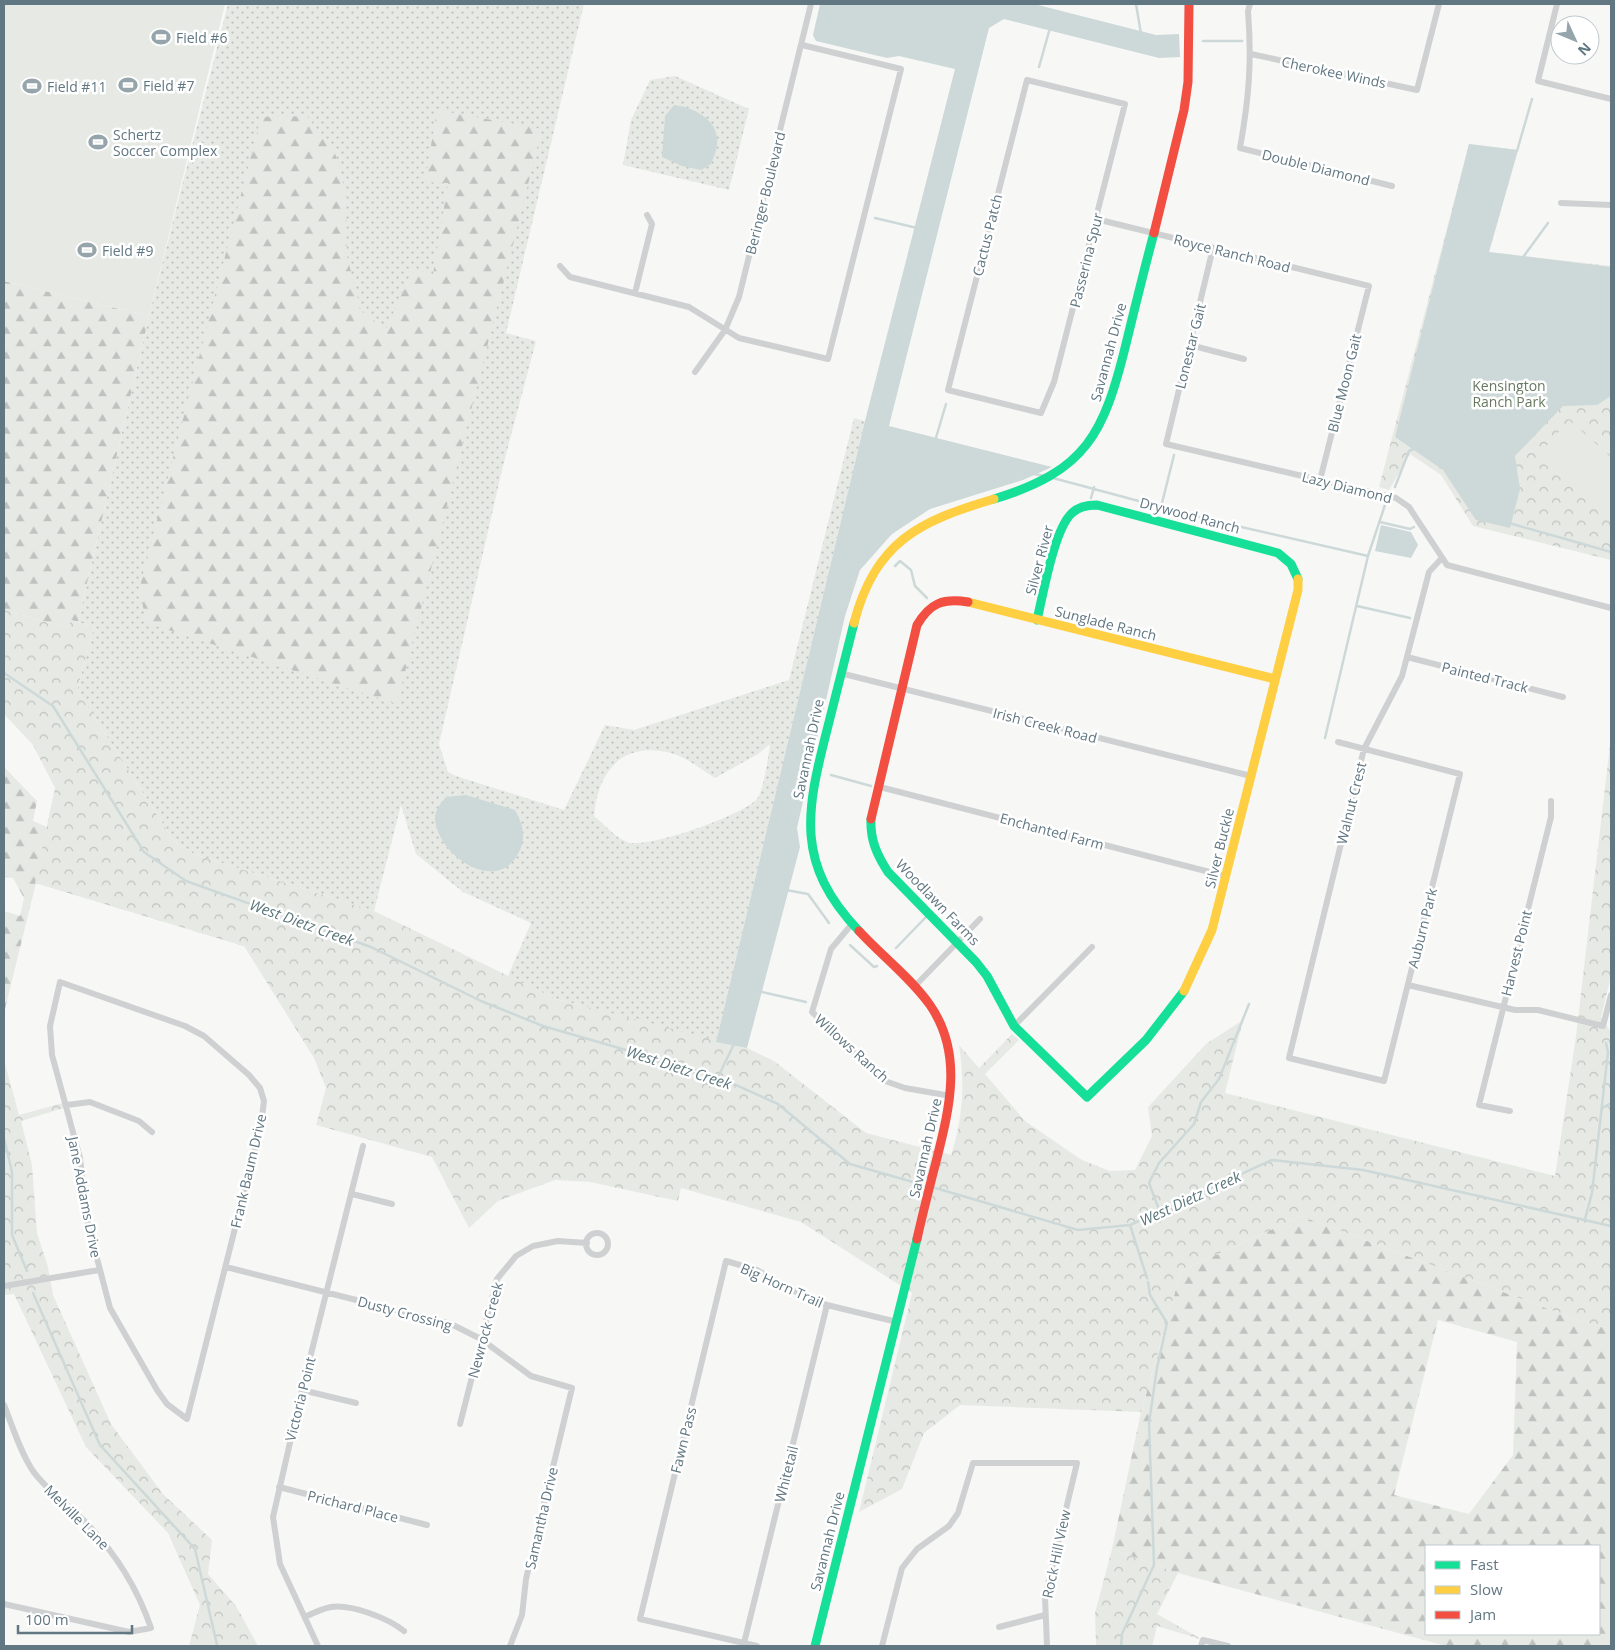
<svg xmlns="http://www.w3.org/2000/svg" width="1615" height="1650" font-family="'Open Sans',sans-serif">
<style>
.grass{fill:url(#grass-dots);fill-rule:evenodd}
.forest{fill:url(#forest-firs);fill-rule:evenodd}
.park{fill:url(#park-crowns)}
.pitch{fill:#e7eae4}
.water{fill:#cdd8d9}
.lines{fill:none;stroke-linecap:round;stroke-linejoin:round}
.stream{stroke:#cdd8d9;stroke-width:2.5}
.street{stroke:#cfd0d1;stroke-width:6}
.fast{stroke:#16e098;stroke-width:9}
.slow{stroke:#ffcf43;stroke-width:9}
.jam{stroke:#f24e42;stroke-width:9}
.labels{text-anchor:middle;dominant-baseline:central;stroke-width:5;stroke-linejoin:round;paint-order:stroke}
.poi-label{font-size:14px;fill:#617782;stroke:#fff;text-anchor:start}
.street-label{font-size:14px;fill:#617782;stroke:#fff}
.park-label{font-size:14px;fill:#677a60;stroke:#fff}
.water-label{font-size:15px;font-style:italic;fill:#5b777c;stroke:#fff}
</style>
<defs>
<pattern id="grass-dots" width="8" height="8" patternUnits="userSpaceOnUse" patternTransform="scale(1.25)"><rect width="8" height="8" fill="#e7eae4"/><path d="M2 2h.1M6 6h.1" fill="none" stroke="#bfc2be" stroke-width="1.8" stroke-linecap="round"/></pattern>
<pattern id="forest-firs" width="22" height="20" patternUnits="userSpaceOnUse" patternTransform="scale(1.25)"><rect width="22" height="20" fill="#e7eae4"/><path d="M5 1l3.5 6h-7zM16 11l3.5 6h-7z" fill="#bfc2be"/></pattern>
<pattern id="park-crowns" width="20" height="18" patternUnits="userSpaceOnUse" patternTransform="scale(1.25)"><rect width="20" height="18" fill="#e7eae4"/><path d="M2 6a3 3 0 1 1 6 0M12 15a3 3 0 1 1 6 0" fill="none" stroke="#bfc2be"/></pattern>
</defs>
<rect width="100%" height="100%" fill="#f7f7f6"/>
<!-- grass -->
<path class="grass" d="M 228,4 L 584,4 L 506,333 L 536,341 L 503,466 L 439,744 L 448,772 L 456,776 L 564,810 L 605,725 L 634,730 L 789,680 L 854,418 L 865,421 L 716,1042 L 556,999 L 508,976 L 531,923 L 463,892 L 416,854 L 401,805 L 374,911 L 194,854 L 174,841 L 77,690 L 94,627 L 78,622 L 149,316 ZM 770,744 C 769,754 763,792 757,799 C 743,815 646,850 627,842 C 616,838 604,824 594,816 C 598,771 622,741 671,753 C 686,757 702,770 715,778 L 758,754 Z
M 675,76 L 749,109 L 729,190 L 623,165 L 631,120 L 650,80 Z"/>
<!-- forest -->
<path class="forest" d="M 437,110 L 542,129 L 397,704 L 147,623 L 139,590 L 261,117 L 307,116 L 335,153 L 346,194 L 347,256 L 361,311 L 386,329 L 413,268 L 433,275 L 448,183 L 425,182 Z
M 4,281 L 149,316 L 78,622 L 71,620 L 68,628 L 4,610 Z
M 4,767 L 37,801 L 33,821 L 47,827 L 55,788 L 244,946 L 36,883 L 4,1013 L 4,911 L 20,916 L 24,898 L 13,878 L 4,877 Z
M 1301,1216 L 1578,1320 L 1611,1329 L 1611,1646 L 1446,1646 L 1178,1573 L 1112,1549 L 1141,1412 L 1181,1271 ZM 1438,1320 L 1517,1342 L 1513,1455 L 1469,1514 L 1394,1495 ZM 1426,1546 L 1599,1546 L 1599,1634 L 1426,1634 Z"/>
<!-- park -->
<path class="park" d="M 1469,144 L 1518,150 L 1489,252 L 1611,266 L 1611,560 L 1473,526 L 1441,475 L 1410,454 L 1389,490 L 1379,487 Z
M 4,610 L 68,628 L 71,620 L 94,627 L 77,690 L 174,841 L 194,854 L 374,911 L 556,999 L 747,1048 L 774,1061 L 866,1133 L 951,1155 C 963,1119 965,1082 959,1045 L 979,1068 L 1012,1034 L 1019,1040 L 985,1074 L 1025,1121 L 1082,1160 L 1110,1171 L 1135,1170 L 1152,1136 L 1148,1107 L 1206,1044 L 1243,1020 L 1225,1093 L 1555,1176 L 1576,1036 L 1611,736 L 1611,976 L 1601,1017 L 1611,1032 L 1611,1329 L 1578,1320 L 1301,1216 L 1181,1271 L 1141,1412 L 960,1405 L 924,1433 L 902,1489 L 859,1512 L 912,1293 L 801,1222 L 681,1188 L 678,1201 L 590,1182 L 555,1180 L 498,1201 L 469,1228 L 432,1157 L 316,1125 L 326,1088 L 314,1058 L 244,946 L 35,883 L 55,788 L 33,745 L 4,714 Z
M 4,1060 L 19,1115 L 63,1103 L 64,1108 L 21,1121 L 32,1165 L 37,1233 L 48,1267 L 53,1295 L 111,1424 L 163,1494 L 212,1540 L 208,1574 L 236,1606 L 258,1646 L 189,1646 L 200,1605 L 168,1533 L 86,1447 L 14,1294 L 4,1295 Z
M 1112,1549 L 1178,1573 L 1157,1614 L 1203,1640 L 1157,1626 L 1152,1646 L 1096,1646 L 1095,1613 Z"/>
<!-- pitch -->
<path class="pitch" d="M 4,4 L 225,4 L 149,316 L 4,281 Z
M 1569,420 L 1611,457 L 1611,522 L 1537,457 Z"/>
<!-- water -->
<path class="water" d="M 820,4 L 1034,4 L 1156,35 L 1179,34 L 1180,57 L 1159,58 L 1004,19 L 989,28 L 889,426 L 1052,467 L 1023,480 L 930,509 L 892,534 L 860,570 L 845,616 L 797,828 L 800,847 L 747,1048 L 716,1042 L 865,421 L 955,69 L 899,56 L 887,58 L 816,41 L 813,35 Z
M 674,105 C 693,107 720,120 717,144 C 717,151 713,158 711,164 L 701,170 L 682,166 L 662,157 L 665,116 Z
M 1469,144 L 1518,150 L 1489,252 L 1611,267 L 1611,396 L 1597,405 L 1563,406 L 1515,456 L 1520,489 L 1510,528 L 1476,520 L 1443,470 L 1395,437 Z
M 1381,525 L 1411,532 L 1418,545 L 1411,558 L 1375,551 Z
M 466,795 L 515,810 C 523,825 527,838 518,854 C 495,896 435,853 435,817 C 436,809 441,803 446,797 Z"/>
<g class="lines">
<!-- stream -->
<path class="stream" d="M 1136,4 L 1141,34
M 1203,41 L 1242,41
M 1039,67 L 1050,28
M 1517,151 L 1532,99
M 875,218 L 917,228
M 1521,260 L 1548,223
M 935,441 L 946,404
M 1034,474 L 1045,476
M 1053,478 L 1202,518 L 1368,556 L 1385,505
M 1395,487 L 1409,451 L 1414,449
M 1091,498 L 1094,487
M 1161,507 L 1174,455
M 1380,522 L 1410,529 L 1414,527
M 1509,523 L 1611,552
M 895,566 L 900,561 L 911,570 L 915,586 L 927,598
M 1357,606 L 1410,618
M 4,673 L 53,706 L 144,852 L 186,881 L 371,947 L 481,1001 L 543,1026 L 716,1076 L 778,1104 L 850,1164 L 927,1186
M 1325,738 L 1368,556
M 831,775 L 871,786
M 786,890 L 808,894 L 829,923
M 850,945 L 874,967 L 877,966
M 896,948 L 926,917
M 758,991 L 806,1002
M 718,1077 L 734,1044
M 1602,1108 L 1611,1103
M 4,1138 L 12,1172 L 12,1235 L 27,1271
M 932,1187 L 1078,1230 L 1130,1225 L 1272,1160 L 1363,1170 L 1611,1226
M 1160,1212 L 1149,1183 L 1159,1163 L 1194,1124 L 1201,1102 L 1219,1079 L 1249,1004
M 1585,1219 L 1592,1193 L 1608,1052 L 1606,1043
M 1130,1225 L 1147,1278
M 33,1293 L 100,1445 L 195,1549 L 217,1645
M 1121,1646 L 1122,1634 L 1154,1565 L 1149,1423 L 1157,1368 L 1167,1323 L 1150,1295 L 1148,1282"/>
<!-- street -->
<path class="street" d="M 1250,4 L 1248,11 C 1252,61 1249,98 1240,148 L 1392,186
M 1557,4 L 1538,81 L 1611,99
M 1251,54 L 1417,90 L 1439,4
M 1027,80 L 1125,104 L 1054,382 L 1041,413 L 948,390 Z
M 1561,203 L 1611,205
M 1096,219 L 1369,286 L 1320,480
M 1213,248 L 1166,444 L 1396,498 L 1409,507 L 1447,565 L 1611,608
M 560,266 L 570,277 L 689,307 L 739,338 L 828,359 L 901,69 L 802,45
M 635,293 L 652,224 L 647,215
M 1190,345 L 1244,359
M 695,372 L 725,330 L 739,297 L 811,4
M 1407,657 L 1563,697
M 840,673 L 1251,776
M 1338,742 L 1460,774 L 1384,1081 L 1289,1058 L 1364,749 L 1402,676 L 1429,572 L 1441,559
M 880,787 L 1225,876
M 851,925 L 831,949 L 812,1012 L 885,1081 L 905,1088 L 951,1096
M 60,982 L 185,1026 L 204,1036 L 249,1075 L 260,1088 L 264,1101 L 261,1125 L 187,1419 L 167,1404 L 157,1390 L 110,1308 L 87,1220 L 80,1158 L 52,1055 L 50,1026 Z
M 1408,985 L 1515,1010 L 1538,1010 L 1603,1026 L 1611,995
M 915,986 L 980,919
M 1014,1026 L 1092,947
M 67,1105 L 90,1102 L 95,1104 L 139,1121 L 152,1132
M 1510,1111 L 1479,1105 L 1551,817 L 1551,801
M 352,1194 L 392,1204
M586 1244a11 11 0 1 1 22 0a11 11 0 1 1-22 0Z
M 226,1267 L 451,1324 L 481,1339 L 531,1376 L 572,1388 L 526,1579 L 522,1615 L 510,1646
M 4,1286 L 99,1270
M 302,1390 L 356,1403
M 4,1405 C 13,1427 20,1452 33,1471 C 45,1488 62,1500 77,1514 C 111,1546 136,1584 151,1628 L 129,1632 L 4,1604
M 460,1424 L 497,1279 L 516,1256 L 533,1246 L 558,1241 L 587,1243
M 279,1487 L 427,1525
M 305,1617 C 313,1613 321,1609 331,1607 C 351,1604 388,1618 404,1631
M 999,1627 L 1045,1615
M 744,1643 L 827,1305
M 318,1646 L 280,1564 L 273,1517 L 302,1390 L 363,1146
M 757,1646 L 640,1619 L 726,1261 L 757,1270 L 794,1291 L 827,1305 L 897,1322
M 882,1646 L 902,1568 L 917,1549 L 949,1526 L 958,1513 L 973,1463 L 1077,1463 L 1045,1597 L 1047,1646
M 1201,1646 L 1203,1640 L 1228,1646"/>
<!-- fast -->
<path class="fast" d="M 994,499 C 1087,471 1104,433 1126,344 C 1135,307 1144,270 1154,233
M 1037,620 C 1043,595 1054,529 1072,513 C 1079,506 1088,505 1097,505 L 1278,553 L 1291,564 L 1298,579
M 854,623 C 845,659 836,694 827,730 C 806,812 795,864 859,931
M 871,819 C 870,840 877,855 888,872 L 976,962 L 987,976 L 1014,1026 L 1087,1097 L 1146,1040 L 1184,991
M 815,1646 L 917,1239"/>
<!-- slow -->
<path class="slow" d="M 968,602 L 1275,679
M 854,623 C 875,542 919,521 994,499
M 1184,991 L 1212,930 L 1298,590 L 1298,579"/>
<!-- jam -->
<path class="jam" d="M 1154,233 L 1184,110 L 1188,82 L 1189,4
M 871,819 L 917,625 C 930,603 943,598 968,602
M 859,931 C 882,956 910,977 930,1005 C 963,1053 950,1106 937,1158 C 930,1185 923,1212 917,1239"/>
</g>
<!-- icons -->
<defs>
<g id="stadium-bare" transform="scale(1.5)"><path d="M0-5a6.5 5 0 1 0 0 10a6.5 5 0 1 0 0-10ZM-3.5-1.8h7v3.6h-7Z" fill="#96a4ab" stroke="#fff" stroke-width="2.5" paint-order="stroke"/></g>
</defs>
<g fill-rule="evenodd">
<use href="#stadium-bare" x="161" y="37"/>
<use href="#stadium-bare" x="128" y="85"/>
<use href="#stadium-bare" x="32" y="86"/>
<use href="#stadium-bare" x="98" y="142"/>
<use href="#stadium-bare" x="87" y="250"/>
</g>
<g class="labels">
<!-- poi labels -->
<g class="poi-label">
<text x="176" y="37">Field #6</text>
<text x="143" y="85">Field #7</text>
<text x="47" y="86">Field #11</text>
<text x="113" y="134">Schertz<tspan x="113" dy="16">Soccer Complex</tspan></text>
<text x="102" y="250">Field #9</text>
</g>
<!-- street labels -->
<g class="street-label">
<text transform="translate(1334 72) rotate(12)">Cherokee Winds</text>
<text transform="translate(1316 167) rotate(14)">Double Diamond</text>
<text transform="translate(765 193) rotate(-76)">Beringer Boulevard</text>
<text transform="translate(987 235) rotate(-76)">Cactus Patch</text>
<text transform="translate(1232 253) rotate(14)">Royce Ranch Road</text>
<text transform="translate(1086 260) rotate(-76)">Passerina Spur</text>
<text transform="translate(1190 346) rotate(-76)">Lonestar Gait</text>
<text transform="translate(1108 352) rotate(-75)">Savannah Drive</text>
<text transform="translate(1344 383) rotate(-76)">Blue Moon Gait</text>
<text transform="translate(1347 487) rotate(14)">Lazy Diamond</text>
<text transform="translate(1190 515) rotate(15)">Drywood Ranch</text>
<text transform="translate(1039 560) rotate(-75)">Silver River</text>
<text transform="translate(1106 623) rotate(14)">Sunglade Ranch</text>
<text transform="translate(1485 677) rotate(14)">Painted Track</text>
<text transform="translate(1045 725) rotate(14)">Irish Creek Road</text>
<text transform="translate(808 749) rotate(-78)">Savannah Drive</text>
<text transform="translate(1351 803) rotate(-76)">Walnut Crest</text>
<text transform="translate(1052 831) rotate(15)">Enchanted Farm</text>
<text transform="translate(1219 848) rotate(-76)">Silver Buckle</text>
<text transform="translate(938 902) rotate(46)">Woodlawn Farms</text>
<text transform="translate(1422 928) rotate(-76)">Auburn Park</text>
<text transform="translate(1516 953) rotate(-76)">Harvest Point</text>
<text transform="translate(852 1048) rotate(42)">Willows Ranch</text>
<text transform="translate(925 1148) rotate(-77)">Savannah Drive</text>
<text transform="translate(248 1171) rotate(-77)">Frank Baum Drive</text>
<text transform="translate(85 1197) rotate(79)">Jane Addams Drive</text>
<text transform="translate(782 1285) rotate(24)">Big Horn Trail</text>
<text transform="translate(405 1313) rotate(15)">Dusty Crossing</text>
<text transform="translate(485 1330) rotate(-75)">Newrock Creek</text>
<text transform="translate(300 1399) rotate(-76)">Victoria Point</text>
<text transform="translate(683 1440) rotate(-76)">Fawn Pass</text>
<text transform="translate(786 1474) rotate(-76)">Whitetail</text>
<text transform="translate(353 1506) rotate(14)">Prichard Place</text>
<text transform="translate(77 1517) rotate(45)">Melville Lane</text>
<text transform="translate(541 1518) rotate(-77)">Samantha Drive</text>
<text transform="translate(827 1541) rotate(-76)">Savannah Drive</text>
<text transform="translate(1056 1554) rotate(-78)">Rock Hill View</text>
</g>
<!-- park labels -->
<g class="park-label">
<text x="1509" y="385">Kensington<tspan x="1509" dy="16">Ranch Park</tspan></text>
</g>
<!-- water labels -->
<g class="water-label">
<text transform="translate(302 922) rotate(20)">West Dietz Creek</text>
<text transform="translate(679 1067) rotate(18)">West Dietz Creek</text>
<text transform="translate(1190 1198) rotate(-25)">West Dietz Creek</text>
</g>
</g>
<!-- border -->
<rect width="1615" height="1650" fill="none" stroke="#617782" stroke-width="10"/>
<!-- legend -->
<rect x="1425" y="1545" width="175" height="90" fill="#ffffff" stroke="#c0c9cd"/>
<rect x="1435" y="1561" width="25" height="8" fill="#16e098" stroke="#c0c9cd"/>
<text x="1470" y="1570" font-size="15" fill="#617782">Fast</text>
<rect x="1435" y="1586" width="25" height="8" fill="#ffcf43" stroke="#c0c9cd"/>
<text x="1470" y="1595" font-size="15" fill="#617782">Slow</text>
<rect x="1435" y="1611" width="25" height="8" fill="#f24e42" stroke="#c0c9cd"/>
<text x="1470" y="1620" font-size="15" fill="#617782">Jam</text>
<!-- north arrow -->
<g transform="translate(1575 40) rotate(134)"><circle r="24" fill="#ffffff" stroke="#c0c9cd"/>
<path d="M0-4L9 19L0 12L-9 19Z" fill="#96a4ab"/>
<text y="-8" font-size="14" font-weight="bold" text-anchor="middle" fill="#617782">N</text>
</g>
<!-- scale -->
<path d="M18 1625v8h114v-8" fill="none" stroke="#617782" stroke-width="2.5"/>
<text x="25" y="1625" font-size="15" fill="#617782" stroke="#ffffff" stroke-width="4" paint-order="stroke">100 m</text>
</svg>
